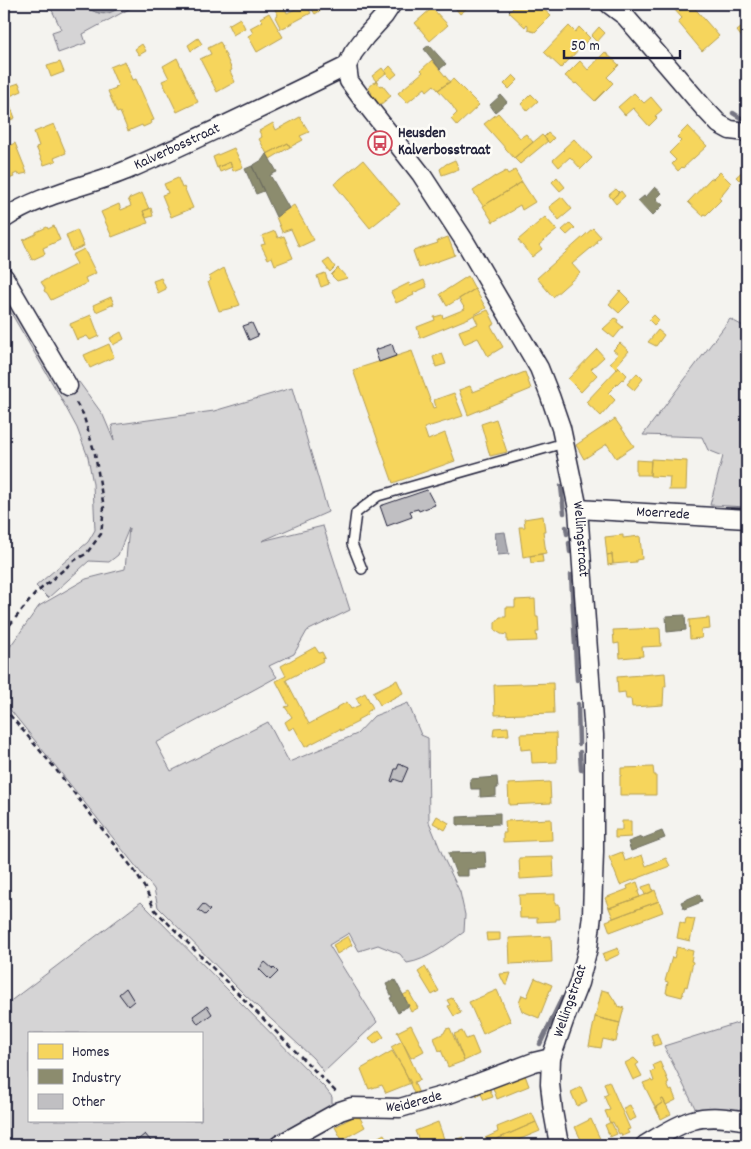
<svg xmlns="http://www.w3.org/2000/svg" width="751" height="1149" font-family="Dekko,sans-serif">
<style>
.green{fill:#d5d4d5;stroke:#7c7b88;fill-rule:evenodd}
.water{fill:#acacb2;stroke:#757582}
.homes{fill:#f6d55c;stroke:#b69f52}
.industry{fill:#8c8c6e;stroke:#6c6c5f}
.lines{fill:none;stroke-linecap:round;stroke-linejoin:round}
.stream{stroke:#757582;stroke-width:4.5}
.building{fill:#c0bfc2;stroke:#22223b}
.service-casing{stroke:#22223b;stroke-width:12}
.minor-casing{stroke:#22223b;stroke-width:21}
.path{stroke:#22223b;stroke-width:2.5;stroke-dasharray:5 4;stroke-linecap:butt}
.service{stroke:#fdfcf7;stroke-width:9}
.minor{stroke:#fdfcf7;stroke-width:18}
.labels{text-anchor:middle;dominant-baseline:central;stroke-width:5;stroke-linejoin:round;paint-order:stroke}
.poi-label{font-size:15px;font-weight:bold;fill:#22223b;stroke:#fdfcf7;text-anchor:start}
.street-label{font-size:15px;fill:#22223b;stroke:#fdfcf7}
</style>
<rect width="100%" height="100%" fill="#f4f3ef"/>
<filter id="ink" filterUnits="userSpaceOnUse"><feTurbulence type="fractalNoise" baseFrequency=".02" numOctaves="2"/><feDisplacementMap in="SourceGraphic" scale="10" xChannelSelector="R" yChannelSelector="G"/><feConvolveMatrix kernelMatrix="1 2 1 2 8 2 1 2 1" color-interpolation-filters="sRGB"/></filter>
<g filter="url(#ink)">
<!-- green -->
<path class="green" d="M 49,4 L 87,4 L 89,9 C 111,20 108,9 126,4 C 130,3 134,4 138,4 L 83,34 L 86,43 L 58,53 L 52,32 L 61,29 Z
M 4,291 L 64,390 L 79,382 L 103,415 L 114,441 L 112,425 L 214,411 L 292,388 L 328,512 L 262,541 L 323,526 L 350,610 L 307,631 L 294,654 L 269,666 L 277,677 L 156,743 L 171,771 L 268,722 L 289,762 L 357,734 L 374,716 L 408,703 L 421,735 L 428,738 L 429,822 L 445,861 L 460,892 L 465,915 L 464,932 C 447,944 428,960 407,963 L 400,954 L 378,945 L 359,951 L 349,933 L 329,945 L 377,1022 L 324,1072 L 313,1058 L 245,995 L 158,907 L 154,889 L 4,702 L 4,655 L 39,606 L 86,579 L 125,569 L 129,528 L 118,555 L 109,562 L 89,561 L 48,598 L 36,586 L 88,542 L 95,530 L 93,484 L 88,457 L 77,428 L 58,393 L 4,301 Z
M 730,319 L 747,328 L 747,507 L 710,505 L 723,456 L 708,450 L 702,437 L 643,435 Z
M 141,902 L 325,1088 L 332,1097 L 332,1108 L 302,1123 L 268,1145 L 4,1145 L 4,1006 ZM 29,1033 L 201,1033 L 201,1120 L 29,1120 Z
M 747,1020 L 747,1115 L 697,1112 L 664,1046 Z"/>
<!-- water -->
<path class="water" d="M 87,4 L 127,4 C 111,12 107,18 89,9 Z
M 505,532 L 509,554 L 498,555 L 495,533 Z"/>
<!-- homes -->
<path class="homes" d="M 272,4 L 284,4 L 285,5 L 284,6 L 287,13 L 306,4 L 311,13 L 281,29 L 275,17 L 278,15 Z
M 309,4 L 324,4 L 326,7 L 315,14 Z
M 452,4 L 472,4 L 460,14 Z
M 517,4 L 538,4 L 551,16 L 535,32 L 531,31 L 528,29 L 528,25 L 527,24 L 525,27 L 509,12 Z
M 679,4 L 691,4 L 719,36 L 702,51 L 678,22 L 682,18 L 673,8 Z
M 432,8 L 448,25 L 430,41 L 415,23 Z
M 269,13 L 283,37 L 257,52 L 248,36 L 253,33 L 250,28 L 263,21 L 260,18 Z
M 240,18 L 245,28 L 233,35 L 228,25 Z
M 746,24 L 747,27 L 747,35 L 743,39 L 737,31 Z
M 569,26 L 575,32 L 579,27 L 590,38 L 561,68 L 544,52 Z
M 599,27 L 605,33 L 597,42 L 591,36 Z
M 198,38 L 202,44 L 191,51 L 188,45 Z
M 220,42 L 223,47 L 222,47 L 232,70 L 230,71 L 235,82 L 217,92 L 200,59 L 211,54 L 208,48 Z
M 142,44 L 146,51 L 139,55 L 135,49 Z
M 605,52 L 619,65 L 607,77 L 613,83 L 595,101 L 576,83 L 575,84 L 565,76 L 580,61 L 588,70 Z
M 177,58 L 198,102 L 177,112 L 162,81 L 169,78 L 163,66 Z
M 432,60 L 450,82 L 438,90 L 434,85 L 427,91 L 425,88 L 407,103 L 398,93 L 423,72 L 421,70 Z
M 125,61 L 133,80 L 136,79 L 154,120 L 151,121 L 152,123 L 143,127 L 142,125 L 128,131 L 120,112 L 117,113 L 108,91 L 116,88 L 115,87 L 118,86 L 110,67 Z
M 60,62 L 64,72 L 51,77 L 47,66 Z
M 390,66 L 397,74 L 391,79 L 385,71 Z
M 382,68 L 386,73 L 376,81 L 372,76 Z
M 513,75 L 518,80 L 509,89 L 504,84 Z
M 453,79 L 479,105 L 457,126 L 451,119 L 457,113 L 451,104 L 438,90 Z
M 376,81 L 380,86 L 382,85 L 391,96 L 380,105 L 371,94 L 372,93 L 368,88 Z
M 19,83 L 22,91 L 10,96 L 7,87 Z
M 634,93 L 644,103 L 651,97 L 662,110 L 655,116 L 657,118 L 649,126 L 633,108 L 625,115 L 618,107 Z
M 531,94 L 538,101 L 527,111 L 521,104 Z
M 10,105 L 15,118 L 4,123 L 4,108 Z
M 498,113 L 520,138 L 526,134 L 533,142 L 514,158 L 484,124 Z
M 300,117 L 309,132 L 300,136 L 303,140 L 290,147 L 288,143 L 267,154 L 259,139 L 262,137 L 259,131 L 273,123 L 276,130 Z
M 54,124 L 66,153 L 54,158 L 56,161 L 44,165 L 36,147 L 39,146 L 34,132 Z
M 688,126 L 707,146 L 683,168 L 682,167 L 678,171 L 672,164 L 676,160 L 669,153 L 681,141 L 677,137 Z
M 548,133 L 554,138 L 549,143 L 544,137 Z
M 542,135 L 548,141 L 520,164 L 514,158 Z
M 574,139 L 592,158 L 581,169 L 570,157 L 559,167 L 553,160 L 564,150 L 563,149 Z
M 15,143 L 27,173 L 18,175 L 17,173 L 13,175 L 14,177 L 4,181 L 4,148 Z
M 288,143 L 290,147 L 270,159 L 267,154 Z
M 234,148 L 243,167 L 233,171 L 230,162 L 217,168 L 213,157 Z
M 363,160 L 400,204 L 370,228 L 334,184 Z
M 455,160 L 459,169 L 442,175 L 440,169 L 446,164 Z
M 230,162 L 232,167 L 220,172 L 218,167 Z
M 746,168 L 747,172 L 739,180 L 736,177 Z
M 515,170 L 522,182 L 483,206 L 473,191 L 495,176 L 495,177 L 506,171 L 508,174 Z
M 720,172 L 731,183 L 719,198 L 721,200 L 706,215 L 704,214 L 703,216 L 688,202 L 711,178 L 713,179 Z
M 557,177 L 565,187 L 560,191 L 552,182 Z
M 178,178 L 182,188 L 184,187 L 193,208 L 171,217 L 162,195 L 168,193 L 164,184 Z
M 522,182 L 535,202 L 522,210 L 520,205 L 513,209 L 514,210 L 493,222 L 483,206 Z
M 616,189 L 619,192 L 612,199 L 609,195 Z
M 621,191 L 625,196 L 616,204 L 612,199 Z
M 142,193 L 149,209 L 143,211 L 148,223 L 112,237 L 101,212 L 119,204 L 121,210 L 131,206 L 128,199 Z
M 562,197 L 572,209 L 559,220 L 549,207 Z
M 294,205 L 314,240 L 299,247 L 291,229 L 282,232 L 276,217 Z
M 151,208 L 153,216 L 146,218 L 143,211 Z
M 545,217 L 557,230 L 539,245 L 542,249 L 532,257 L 518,240 Z
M 570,223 L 575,228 L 567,235 L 562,230 Z
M 54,226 L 60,240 L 43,248 L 45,254 L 32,260 L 23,240 L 36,234 L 36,232 L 47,227 L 48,229 Z
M 593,228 L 601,237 L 596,241 L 597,243 L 572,264 L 580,273 L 553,297 L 537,278 Z
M 77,230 L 84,246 L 72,251 L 66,235 Z
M 275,231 L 278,238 L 284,236 L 293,258 L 275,265 L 272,257 L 268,259 L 261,245 L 265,244 L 262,236 Z
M 448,237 L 455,255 L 419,268 L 413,251 L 438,243 L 437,241 Z
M 84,249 L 96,273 L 85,278 L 87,283 L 51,300 L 47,293 L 44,291 L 45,288 L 41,282 L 77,264 L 72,255 Z
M 329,259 L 335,267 L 330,272 L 323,263 Z
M 224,268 L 240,305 L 228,309 L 219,311 L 208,282 L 211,280 L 209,277 Z
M 338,268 L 347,278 L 337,281 L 331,275 Z
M 325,273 L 329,284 L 321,287 L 317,276 Z
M 468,276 L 475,289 L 447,306 L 440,294 Z
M 161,278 L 166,289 L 158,293 L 153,281 Z
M 424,280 L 427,287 L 413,293 L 414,295 L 396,303 L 391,292 L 409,283 L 410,286 Z
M 475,289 L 486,308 L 469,318 L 420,338 L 417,327 L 435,320 L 434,317 L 442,315 L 443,318 L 465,309 L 459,299 Z
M 620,291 L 628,299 L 627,299 L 630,302 L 619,313 L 609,304 Z
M 111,297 L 114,304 L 96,312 L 93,305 Z
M 488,310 L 495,324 L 491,326 L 503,347 L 488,356 L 478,338 L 464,344 L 459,331 L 478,324 L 474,316 Z
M 91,315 L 99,336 L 90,340 L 87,336 L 77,340 L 70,324 Z
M 654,315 L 659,320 L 654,325 L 649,320 Z
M 615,318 L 618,320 L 617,322 L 623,327 L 614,338 L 603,329 Z
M 658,330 L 664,335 L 656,346 L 648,342 Z
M 121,332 L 124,339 L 113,345 L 110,338 Z
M 620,343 L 629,351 L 617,365 L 619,367 L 617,370 L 610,363 L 618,354 L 613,350 Z
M 109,344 L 114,357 L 90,368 L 84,355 Z
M 597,349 L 604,357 L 591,369 L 597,375 L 581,392 L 568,379 Z
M 412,351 L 433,408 L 436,407 L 434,400 L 454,393 L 463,416 L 424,428 L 428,440 L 445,433 L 455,461 L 393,483 L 353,370 Z
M 442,353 L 446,364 L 436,367 L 433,357 Z
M 619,367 L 627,375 L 623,380 L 622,379 L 608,393 L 615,400 L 601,416 L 586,402 Z
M 525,372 L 531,389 L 468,415 L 459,390 L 470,386 L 473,392 Z
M 637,373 L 643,379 L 634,390 L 627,384 Z
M 496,419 L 507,452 L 490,456 L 481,424 Z
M 615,419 L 634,446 L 616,458 L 607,444 L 584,459 L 576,445 Z
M 651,459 L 687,461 L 686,490 L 669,490 L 670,477 L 650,476 Z
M 636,460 L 651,461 L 650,475 L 636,475 Z
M 543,516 L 545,531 L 543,531 L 546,553 L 523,557 L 519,527 L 525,527 L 524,519 Z
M 623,535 L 623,538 L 640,536 L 642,559 L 636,560 L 636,562 L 613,564 L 612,554 L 607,555 L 605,537 Z
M 542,554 L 543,562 L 531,563 L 530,556 Z
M 612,554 L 613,564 L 608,565 L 607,555 Z
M 535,599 L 536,617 L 538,617 L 539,632 L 536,632 L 537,641 L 507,642 L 507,635 L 501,634 L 495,630 L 495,623 L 500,617 L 506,617 L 506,607 L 515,607 L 515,600 Z
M 709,618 L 710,629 L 701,630 L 702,638 L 690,639 L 689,620 Z
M 660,628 L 661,646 L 642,647 L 643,656 L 620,658 L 619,643 L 614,644 L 613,630 Z
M 315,647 L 319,653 L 322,652 L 325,658 L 322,659 L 323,661 L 286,680 L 309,724 L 337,709 L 336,708 L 347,702 L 351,709 L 360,705 L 356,698 L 365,693 L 373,708 L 367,712 L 368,714 L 357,720 L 358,722 L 340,731 L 340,729 L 305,747 L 294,727 L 289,730 L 285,722 L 292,717 L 285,707 L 289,706 L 276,681 L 286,676 L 281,666 Z
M 665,673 L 666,686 L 664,686 L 663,705 L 632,707 L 631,699 L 626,699 L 625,692 L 618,693 L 617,677 Z
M 397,680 L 403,693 L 380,705 L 373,692 Z
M 553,683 L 554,713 L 495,715 L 494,685 Z
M 508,727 L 509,735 L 493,736 L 494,728 Z
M 556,733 L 557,762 L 532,763 L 531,749 L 521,750 L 520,734 Z
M 653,767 L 654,775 L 656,775 L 656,795 L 620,795 L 620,776 L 621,776 L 621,768 Z
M 550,782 L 551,803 L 509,805 L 508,784 Z
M 437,816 L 449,823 L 445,830 L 433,823 Z
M 551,819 L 552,840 L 503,842 L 503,833 L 506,833 L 505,821 Z
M 622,821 L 631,821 L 631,837 L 615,838 L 615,830 L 622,830 Z
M 622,852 L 625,861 L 642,855 L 646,866 L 666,858 L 670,866 L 620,885 L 609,857 Z
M 553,857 L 554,877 L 520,879 L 519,858 Z
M 637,882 L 640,891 L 638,892 L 640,897 L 609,908 L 605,898 L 628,889 L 627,886 Z
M 651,884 L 653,891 L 645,895 L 642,887 Z
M 655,890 L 659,901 L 613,918 L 609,908 L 645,895 Z
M 555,894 L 555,904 L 559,904 L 560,919 L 556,919 L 556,921 L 537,922 L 537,918 L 520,918 L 519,895 Z
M 659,901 L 663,912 L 610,932 L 606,921 Z
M 686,918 L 695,919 L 690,941 L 677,938 L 680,922 L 685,924 Z
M 486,933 L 500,933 L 500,940 L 487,941 Z
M 348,936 L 352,945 L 337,954 L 333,945 Z
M 551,936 L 552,962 L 510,964 L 509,938 Z
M 677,947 L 693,951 L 691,961 L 693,962 L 687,987 L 685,986 L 682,997 L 666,993 L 668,982 L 665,981 L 672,957 L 674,958 Z
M 618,948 L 620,954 L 605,961 L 602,954 Z
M 425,967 L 439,991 L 432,995 L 418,972 Z
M 511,973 L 507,985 L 505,985 L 501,977 L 500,974 Z
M 535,978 L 552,985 L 539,1018 L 522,1011 L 519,1003 L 522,995 L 527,997 Z
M 497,990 L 511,1022 L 510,1021 L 483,1034 L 469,1002 Z
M 602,990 L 609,992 L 618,1006 L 624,1008 L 620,1023 L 595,1017 Z
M 409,992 L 418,1008 L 411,1012 L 403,995 Z
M 452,998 L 461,1013 L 454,1016 L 448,1006 L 450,1005 L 447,1000 Z
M 595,1017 L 620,1023 L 616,1042 L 603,1039 L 601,1048 L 589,1046 Z
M 411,1025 L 424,1051 L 411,1058 L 397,1032 Z
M 450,1028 L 464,1061 L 448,1067 L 441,1050 L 439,1051 L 434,1038 L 444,1033 L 446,1029 Z
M 379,1030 L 384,1037 L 374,1044 L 369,1038 Z
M 462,1031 L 466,1039 L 472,1037 L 479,1054 L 464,1061 L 454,1034 Z
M 657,1033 L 661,1044 L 654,1046 L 651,1035 Z
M 402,1041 L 420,1080 L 414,1082 L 420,1096 L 416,1098 L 403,1068 L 391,1047 Z
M 392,1051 L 403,1068 L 411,1083 L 386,1093 L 382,1085 L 369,1089 L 361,1069 Z
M 634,1058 L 639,1063 L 636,1065 L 642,1076 L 633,1080 L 625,1063 Z
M 660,1062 L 669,1083 L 667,1084 L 670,1091 L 672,1090 L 676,1100 L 666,1105 L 663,1099 L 661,1100 L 662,1103 L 656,1107 L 659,1115 L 643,1083 L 651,1080 L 652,1082 L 654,1081 L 651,1072 L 655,1070 L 653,1065 Z
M 516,1074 L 517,1078 L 525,1075 L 529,1086 L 497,1099 L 493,1088 L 503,1084 L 501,1079 Z
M 609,1081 L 630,1129 L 627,1130 L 629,1133 L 622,1136 L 621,1133 L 619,1134 L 613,1122 L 610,1123 L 605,1111 L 610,1110 L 604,1096 L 608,1094 L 604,1083 Z
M 488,1085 L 493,1097 L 484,1100 L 481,1094 L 477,1096 L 474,1090 Z
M 581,1087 L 587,1101 L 577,1106 L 571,1092 Z
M 663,1099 L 671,1114 L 661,1119 L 656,1107 L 662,1103 L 661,1100 Z
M 630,1105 L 636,1118 L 629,1121 L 623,1108 Z
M 532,1113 L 536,1122 L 488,1143 L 485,1138 L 498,1132 L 497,1127 Z
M 358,1114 L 365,1127 L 342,1140 L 335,1127 Z
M 591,1119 L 601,1141 L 593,1145 L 587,1145 L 585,1141 L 582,1142 L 575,1127 Z
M 438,1122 L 444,1139 L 425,1145 L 421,1145 L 415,1131 Z
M 536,1122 L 540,1131 L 506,1145 L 488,1145 L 488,1143 Z
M 611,1122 L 617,1134 L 610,1137 L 605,1125 Z
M 384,1134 L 390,1145 L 364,1145 Z
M 463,1137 L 467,1145 L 458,1145 L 455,1140 Z
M 444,1139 L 447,1145 L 425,1145 Z"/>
<!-- industry -->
<path class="industry" d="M 429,45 L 446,64 L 440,69 L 424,49 Z
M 501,95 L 507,102 L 495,112 L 490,105 Z
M 266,154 L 267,154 L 277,172 L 270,175 L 289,208 L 276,217 L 252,166 L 262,160 Z
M 252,166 L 264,191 L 256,194 L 245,169 Z
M 655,187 L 662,193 L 656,199 L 663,205 L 652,216 L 638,201 L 644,196 L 646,197 Z
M 685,615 L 686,630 L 667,632 L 666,616 Z
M 497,777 L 498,788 L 496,788 L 496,796 L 480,797 L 480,789 L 471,789 L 470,779 Z
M 500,813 L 500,824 L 457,825 L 457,817 L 478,816 L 478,814 Z
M 662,831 L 665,838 L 631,851 L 628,842 L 641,837 L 641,839 Z
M 485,852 L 486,868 L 468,869 L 468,876 L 457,876 L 448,853 Z
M 699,894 L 702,901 L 699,902 L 699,903 L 684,909 L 681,902 Z
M 395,980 L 409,1006 L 399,1011 L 400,1012 L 398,1013 L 390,998 L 392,997 L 386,984 Z"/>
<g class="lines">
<!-- stream -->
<path class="stream" d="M 733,113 L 747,122
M 561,486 L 564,513
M 726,509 L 747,509
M 566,527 L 567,534
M 569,543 L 570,552
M 571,575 L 577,680
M 578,704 L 579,744
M 580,752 L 581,770
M 540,1044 L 562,998"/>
</g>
<!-- building -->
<path class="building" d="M 252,323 L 258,336 L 249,340 L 243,326 Z
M 392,344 L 396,356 L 379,362 L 375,350 Z
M 427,490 L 435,505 L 419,511 L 418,509 L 410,511 L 412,517 L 387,526 L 380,506 Z
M 399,764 L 408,768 L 402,782 L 394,779 L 393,782 L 391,781 L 395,769 L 397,769 Z
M 203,904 L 210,910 L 205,915 L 198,910 Z
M 265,962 L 273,969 L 274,968 L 278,972 L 270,980 L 259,969 Z
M 126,988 L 134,1001 L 128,1006 L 119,994 Z
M 207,1006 L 212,1014 L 198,1024 L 193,1016 Z
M 145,1134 L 154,1145 L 132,1145 Z"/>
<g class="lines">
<!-- service casing -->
<g class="service-casing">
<path id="service" d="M 362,569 L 352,544 L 356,513 L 378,496 L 564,443"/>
</g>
<!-- minor casing -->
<g class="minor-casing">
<g id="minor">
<path id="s1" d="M 392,4 L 384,16 L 365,37 L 353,53 L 347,66 L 349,81 L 363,100 L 421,174 L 464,240 L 539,368 L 550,396 L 561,428 L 578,509 L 594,735 L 594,851 L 592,915 L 588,948 L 579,983 L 564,1021 L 551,1058 L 550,1084 L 553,1111 L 558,1139 L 561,1145"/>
<path d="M 609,4 L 625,16 L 703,107 L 719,124 L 730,130 L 747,132"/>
<path id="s2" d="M 4,219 C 40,194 86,187 127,170 C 201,138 274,102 347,66"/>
<path d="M 4,277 L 68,386"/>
<path id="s3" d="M 578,509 L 747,519"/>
<path id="s4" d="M 279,1145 L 340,1111 L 352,1107 L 400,1108 L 417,1103 L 449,1094 L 534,1062 L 551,1058"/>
<path d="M 645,1145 C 660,1136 676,1125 693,1120 C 710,1115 730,1118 747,1121"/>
</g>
</g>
<!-- path -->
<path class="path" d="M 4,632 L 35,594 L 75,560 L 86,554 L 101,534 L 104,508 L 95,454 L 83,414 L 75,401
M 4,708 L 53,766 L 134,870 L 146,890 L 154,909 L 338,1094"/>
<!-- service -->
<use href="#service" class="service"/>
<!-- minor -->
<use href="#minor" class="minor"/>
</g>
</g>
<!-- icons -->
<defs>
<g id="bus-ring" transform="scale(1.25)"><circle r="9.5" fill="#fdfcf7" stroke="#d1495b" stroke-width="1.5"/><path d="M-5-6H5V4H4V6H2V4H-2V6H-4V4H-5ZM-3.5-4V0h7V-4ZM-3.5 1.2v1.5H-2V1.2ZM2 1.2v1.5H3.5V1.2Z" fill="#d1495b"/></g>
</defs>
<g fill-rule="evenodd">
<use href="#bus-ring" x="380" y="143"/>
</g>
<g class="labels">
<!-- poi labels -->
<g class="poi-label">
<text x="398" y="134">Heusden<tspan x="398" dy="17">Kalverbosstraat</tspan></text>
</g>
<!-- street labels -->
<g class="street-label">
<text stroke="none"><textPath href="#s2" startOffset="188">Kalverbosstraat</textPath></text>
<text stroke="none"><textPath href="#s3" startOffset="85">Moerrede</textPath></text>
<text stroke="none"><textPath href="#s1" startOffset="614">Wellingstraat</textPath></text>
<text transform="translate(571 1001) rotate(-71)">Wellingstraat</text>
<text stroke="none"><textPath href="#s4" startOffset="145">Weiderede</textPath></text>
</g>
</g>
<!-- margin -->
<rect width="751" height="1149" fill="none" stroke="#fdfcf7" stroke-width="20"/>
<rect x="10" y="10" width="731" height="1129" fill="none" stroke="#22223b" stroke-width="2" filter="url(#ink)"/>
<!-- legend -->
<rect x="28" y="1032" width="175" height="90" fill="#fdfcf7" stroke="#a5a5ac"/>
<rect x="38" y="1044" width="25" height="15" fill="#f6d55c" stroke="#a5a5ac"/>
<text x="72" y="1056" font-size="15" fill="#22223b">Homes</text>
<rect x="38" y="1069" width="25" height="15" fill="#8c8c6e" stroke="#a5a5ac"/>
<text x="72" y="1082" font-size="15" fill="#22223b">Industry</text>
<rect x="38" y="1094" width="25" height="15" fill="#c0bfc2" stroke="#a5a5ac"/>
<text x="72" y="1106" font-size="15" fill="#22223b">Other</text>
<!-- scale -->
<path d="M564 50v8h116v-8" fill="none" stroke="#22223b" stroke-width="2.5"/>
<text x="571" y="50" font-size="15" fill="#22223b" stroke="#fdfcf7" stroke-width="4" paint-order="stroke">50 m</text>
</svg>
